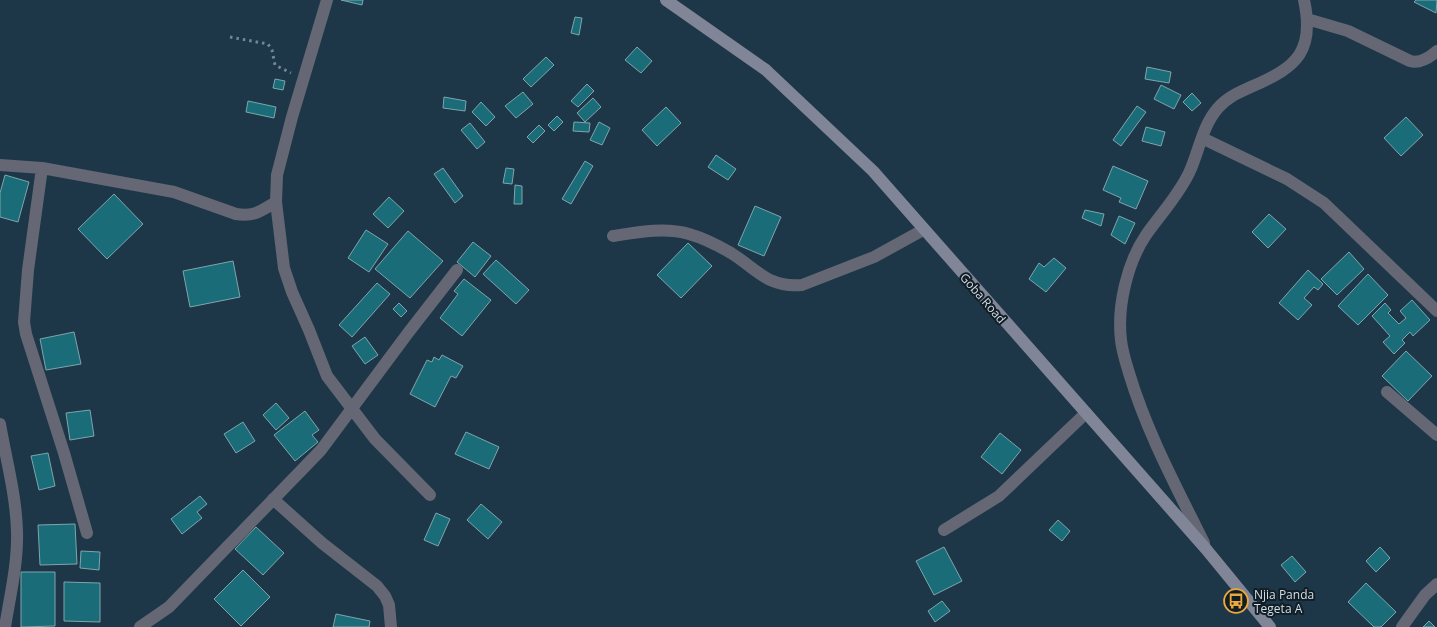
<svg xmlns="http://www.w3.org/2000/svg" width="1437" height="627" font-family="'Open Sans',sans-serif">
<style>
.building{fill:#1a6d78;stroke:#7ea5ab}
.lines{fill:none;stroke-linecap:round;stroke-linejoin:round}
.path{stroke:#738795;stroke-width:3;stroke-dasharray:2.5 4;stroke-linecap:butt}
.minor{stroke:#656874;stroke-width:12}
.secondary{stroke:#808598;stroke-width:12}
.labels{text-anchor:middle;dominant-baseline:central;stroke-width:4;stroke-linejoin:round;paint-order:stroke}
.street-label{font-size:12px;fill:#d0dfe9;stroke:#121d25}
.poi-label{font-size:12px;fill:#d0dfe9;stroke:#121d25;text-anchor:start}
</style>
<rect width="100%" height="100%" fill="#1e3748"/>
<!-- building -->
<path class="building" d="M 341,0 L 363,0 L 362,5 Z
M 1416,0 L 1437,0 L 1436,13 L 1414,2 Z
M 575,17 L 582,18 L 579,35 L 571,33 Z
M 637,47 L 652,61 L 641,73 L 625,60 Z
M 546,57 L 554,65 L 531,87 L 523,79 Z
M 1147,67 L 1171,72 L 1169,83 L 1145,79 Z
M 275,79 L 285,81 L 283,90 L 273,88 Z
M 587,84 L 594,91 L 578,107 L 571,101 Z
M 1161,85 L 1181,95 L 1174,109 L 1154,99 Z
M 523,92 L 533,104 L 516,118 L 505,106 Z
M 1192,93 L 1201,103 L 1192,111 L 1183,102 Z
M 444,97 L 466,101 L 465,111 L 443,108 Z
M 593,98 L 601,107 L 585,122 L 577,113 Z
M 248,101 L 276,107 L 274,118 L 246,112 Z
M 481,102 L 495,117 L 486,126 L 472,112 Z
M 1137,106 L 1146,112 L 1121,146 L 1113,140 Z
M 666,107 L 681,123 L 657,146 L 642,130 Z
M 557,116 L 563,122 L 554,131 L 548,125 Z
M 1406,117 L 1423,135 L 1401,156 L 1384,138 Z
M 574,122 L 590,123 L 589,132 L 573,131 Z
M 599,122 L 610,128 L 602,145 L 590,140 Z
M 470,123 L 485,142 L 477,149 L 461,130 Z
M 539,125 L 545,131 L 533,143 L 527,137 Z
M 1146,127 L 1165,132 L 1161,146 L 1142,141 Z
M 716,155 L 736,169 L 728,180 L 708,167 Z
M 585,161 L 593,166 L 571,204 L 562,199 Z
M 1113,166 L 1148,181 L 1136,209 L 1119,202 L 1121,198 L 1103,190 Z
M 443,168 L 463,196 L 455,203 L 434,174 Z
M 506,168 L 514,169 L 512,184 L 503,183 Z
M 5,175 L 29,182 L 18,222 L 0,217 L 0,193 Z
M 515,185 L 522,186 L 522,204 L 514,204 Z
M 114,194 L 143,224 L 107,259 L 78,229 Z
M 389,197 L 404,211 L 388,228 L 373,214 Z
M 755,206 L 781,217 L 764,256 L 738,245 Z
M 1085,210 L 1104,214 L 1101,226 L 1082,218 Z
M 1269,214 L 1286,229 L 1268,248 L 1252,232 Z
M 1119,216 L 1135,223 L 1125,244 L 1111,235 Z
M 366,230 L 388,244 L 369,272 L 348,258 Z
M 408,231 L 443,261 L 410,298 L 375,269 Z
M 473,242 L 491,256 L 475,277 L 457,262 Z
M 688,243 L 712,266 L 681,298 L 657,275 Z
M 1349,252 L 1364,269 L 1337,295 L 1321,279 Z
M 1054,258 L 1066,268 L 1046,292 L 1029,279 L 1039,263 L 1044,267 Z
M 496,260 L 529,290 L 516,304 L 483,274 Z
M 233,261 L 240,297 L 190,307 L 183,271 Z
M 1308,270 L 1323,284 L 1318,290 L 1314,287 L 1304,298 L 1312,305 L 1298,320 L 1279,303 Z
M 1368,274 L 1388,295 L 1358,325 L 1338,306 Z
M 464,279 L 491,300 L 462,336 L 440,318 L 458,294 L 454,291 Z
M 377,283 L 390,294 L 352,337 L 339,325 Z
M 1412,300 L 1430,320 L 1413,336 L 1410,332 L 1402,340 L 1405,343 L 1394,354 L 1383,342 L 1390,336 L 1372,316 L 1385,303 L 1391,310 L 1388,313 L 1399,324 L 1406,318 L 1400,311 Z
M 399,303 L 407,311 L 401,317 L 393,309 Z
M 74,332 L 81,364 L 46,370 L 40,339 Z
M 365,337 L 378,355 L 365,364 L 352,346 Z
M 1406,351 L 1432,376 L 1408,401 L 1382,376 Z
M 442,355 L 463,366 L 456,378 L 451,376 L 435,407 L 410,394 L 427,360 L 432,362 L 434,357 L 439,360 Z
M 276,403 L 289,418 L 276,430 L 263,415 Z
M 90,410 L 94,436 L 70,440 L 66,413 Z
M 305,411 L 319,430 L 312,435 L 318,442 L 295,461 L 274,435 Z
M 243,422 L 255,441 L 236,453 L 224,434 Z
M 466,432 L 499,447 L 489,469 L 455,454 Z
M 1000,433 L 1021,450 L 1002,474 L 981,457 Z
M 48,453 L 55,486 L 39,490 L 31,456 Z
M 200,496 L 207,504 L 197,512 L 202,518 L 182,534 L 171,519 Z
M 481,504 L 502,522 L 488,539 L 467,520 Z
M 436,513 L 450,519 L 438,546 L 424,540 Z
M 1058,520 L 1070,531 L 1062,541 L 1049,530 Z
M 75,524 L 77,564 L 40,565 L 38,525 Z
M 256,527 L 284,553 L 263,575 L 235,549 Z
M 944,547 L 962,581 L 934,595 L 916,561 Z
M 1380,547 L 1390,558 L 1376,572 L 1366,561 Z
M 81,551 L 100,552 L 99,570 L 80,568 Z
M 1292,556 L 1306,572 L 1295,582 L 1281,565 Z
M 243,570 L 270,597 L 241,626 L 214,599 Z
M 21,572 L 55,572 L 55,626 L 21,627 Z
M 64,582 L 100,583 L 100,622 L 64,621 Z
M 1366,583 L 1396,612 L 1381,627 L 1374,627 L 1348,602 Z
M 942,601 L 950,611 L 935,622 L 928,611 Z
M 336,614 L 370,621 L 369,627 L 333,627 Z
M 1429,621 L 1435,627 L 1423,627 Z"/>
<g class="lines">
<!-- path -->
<path class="path" d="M 230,37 L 268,44 L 272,50 L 275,65 L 291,73"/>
<!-- minor -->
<path class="minor" d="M 327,0 L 292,117 L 277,175 L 276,202 L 284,268 L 292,292 L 309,330 L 327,376 L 375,439 L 430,495
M 1307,19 L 1348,31 L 1410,61 C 1420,64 1429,58 1437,51
M 1202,138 L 1287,179 L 1324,203 L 1437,311
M 0,165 L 42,168 L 174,192 L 236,214 C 255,217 260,211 276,202
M 42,168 L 28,270 L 24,322 L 26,334 L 64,453 L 87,533
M 613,236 C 638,232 665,227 689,234 C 703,238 719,246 731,253 C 758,270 768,288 802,285 L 874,257 L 923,230
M 1387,392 L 1437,435
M 0,424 C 6,459 16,495 17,531 C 18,563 10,596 5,627
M 273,499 L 322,543 L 377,586 L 385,596 L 389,605 L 391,627
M 944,530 L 999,496 L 1086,413
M 1204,543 C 1177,488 1147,433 1129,373 C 1126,363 1122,351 1121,340 C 1117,307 1127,263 1146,235 C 1160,215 1178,196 1189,173 C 1199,152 1202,126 1218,108 C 1227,97 1240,92 1253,86 C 1297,67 1315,51 1304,0
M 140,627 L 169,607 L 321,450 L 408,333 L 457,270
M 1402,627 L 1425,595 L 1437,584"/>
<!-- secondary -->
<path class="secondary" d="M 666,0 L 766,70 L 873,171 L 1206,549 L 1270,627"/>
</g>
<!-- icons -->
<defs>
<g id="bus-ring" transform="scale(1.25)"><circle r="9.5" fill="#121d25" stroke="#eba93a" stroke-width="1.5"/><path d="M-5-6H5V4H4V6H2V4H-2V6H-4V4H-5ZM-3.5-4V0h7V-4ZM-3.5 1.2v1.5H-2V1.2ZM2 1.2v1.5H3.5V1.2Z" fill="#eba93a"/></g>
</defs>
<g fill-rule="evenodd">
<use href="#bus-ring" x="1236" y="601"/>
</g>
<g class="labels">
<!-- street labels -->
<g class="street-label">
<text transform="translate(983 298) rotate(49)">Goba Road</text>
</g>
<!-- poi labels -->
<g class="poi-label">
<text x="1254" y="594">Njia Panda<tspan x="1254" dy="14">Tegeta A</tspan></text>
</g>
</g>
</svg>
